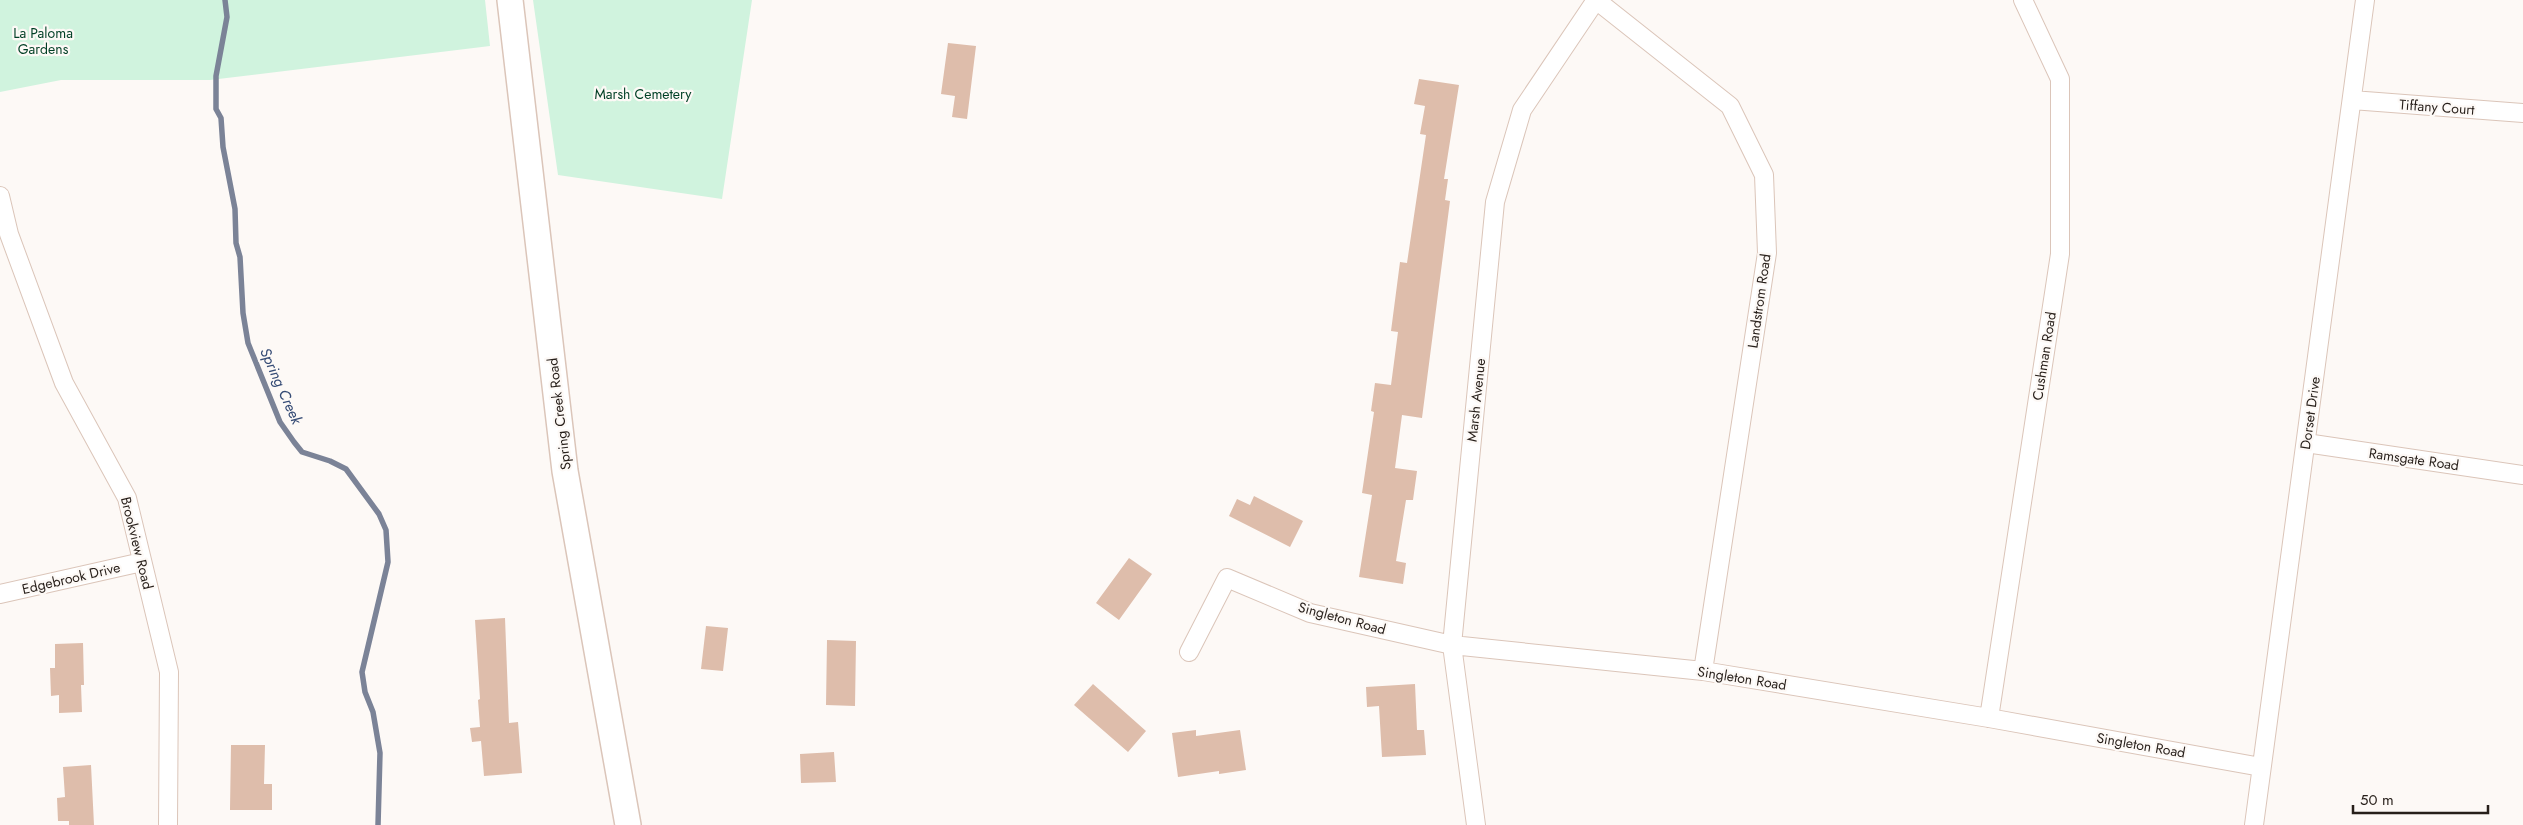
<svg xmlns="http://www.w3.org/2000/svg" width="2523" height="825" font-family="Jost,sans-serif">
<style>
.green{fill:#d0f3de}
.lines{fill:none;stroke-linecap:round;stroke-linejoin:round}
.stream{stroke:#7b8397;stroke-width:5.5}
.building{fill:#debdab}
.minor-casing{stroke:#dbc5b9;stroke-width:20}
.secondary-casing{stroke:#dbc5b9;stroke-width:28}
.minor{stroke:#fff;stroke-width:18}
.secondary{stroke:#fff;stroke-width:25}
.labels{text-anchor:middle;dominant-baseline:central;stroke-width:4.5;stroke-linejoin:round;paint-order:stroke}
.park-label{font-size:14px;fill:#003f25;stroke:#fdf9f6}
.street-label{font-size:14px;fill:#271f1a;stroke:#fdf9f6}
.water-label{font-size:15px;font-style:italic;fill:#354b75;stroke:#fdf9f6}
</style>
<rect width="100%" height="100%" fill="#fdf9f6"/>
<!-- green -->
<path class="green" d="M 0,0 L 485,0 L 490,46 L 210,80 L 61,80 L 0,92 Z
M 533,0 L 752,0 L 722,199 L 558,175 Z"/>
<g class="lines">
<!-- stream -->
<path class="stream" d="M 225,0 L 227,17 L 216,76 L 216,109 L 221,118 L 223,147 L 235,209 L 236,243 L 240,257 L 243,313 L 248,343 L 280,422 L 294,442 L 302,452 L 330,461 L 346,469 L 379,514 L 386,530 L 388,562 L 362,672 L 365,692 L 373,712 L 380,753 L 378,825"/>
</g>
<!-- building -->
<path class="building" d="M 948,43 L 976,46 L 967,119 L 952,117 L 955,96 L 941,94 Z
M 1419,79 L 1459,85 L 1444,179 L 1448,179 L 1445,200 L 1450,201 L 1422,418 L 1402,415 L 1395,468 L 1417,471 L 1413,500 L 1406,500 L 1396,561 L 1406,563 L 1403,584 L 1359,577 L 1372,495 L 1362,493 L 1374,412 L 1371,411 L 1375,383 L 1391,385 L 1398,332 L 1391,331 L 1400,262 L 1407,263 L 1426,135 L 1420,134 L 1425,106 L 1414,104 Z
M 1254,496 L 1303,521 L 1290,547 L 1229,516 L 1237,499 L 1250,505 Z
M 1129,558 L 1152,574 L 1119,620 L 1096,603 Z
M 505,618 L 509,723 L 518,722 L 522,773 L 484,776 L 481,741 L 472,742 L 470,728 L 480,727 L 478,700 L 480,699 L 475,620 Z
M 706,626 L 728,628 L 723,671 L 701,669 Z
M 827,640 L 856,641 L 855,706 L 826,705 Z
M 83,643 L 84,685 L 81,685 L 82,712 L 59,713 L 59,695 L 51,696 L 50,668 L 55,668 L 55,644 Z
M 1093,684 L 1146,731 L 1128,752 L 1074,705 Z
M 1415,684 L 1417,730 L 1424,730 L 1426,755 L 1382,757 L 1379,706 L 1367,707 L 1366,687 Z
M 1196,730 L 1196,736 L 1240,730 L 1246,770 L 1219,774 L 1219,771 L 1178,777 L 1172,733 Z
M 231,745 L 265,745 L 264,784 L 272,784 L 272,810 L 230,810 Z
M 834,752 L 836,782 L 801,783 L 800,754 Z
M 91,765 L 94,825 L 69,825 L 69,821 L 58,821 L 57,798 L 65,797 L 63,767 Z"/>
<g class="lines">
<!-- minor casing -->
<g class="minor-casing">
<path id="minor" d="M 2352,100 L 2523,113
M 0,196 L 9,234 L 64,383 L 127,498 L 169,672 L 168,825
M 2306,443 L 2523,475
M 0,594 L 142,562
M 1189,652 L 1227,578 L 1310,613 L 1452,645 L 1703,671 L 1989,718 L 2261,767
M 1989,718 L 2060,254 L 2060,79 L 2023,0
M 1476,825 L 1452,645 L 1495,202 L 1522,110 L 1596,0 L 1730,106 L 1764,175 L 1767,253 L 1703,671
M 2254,825 L 2365,0"/>
</g>
<!-- secondary casing -->
<g class="secondary-casing">
<path id="secondary" d="M 510,0 L 565,471 L 628,825"/>
</g>
<!-- minor -->
<use href="#minor" class="minor"/>
<!-- secondary -->
<use href="#secondary" class="secondary"/>
</g>
<g class="labels">
<!-- park labels -->
<g class="park-label">
<text x="43" y="33">La Paloma<tspan x="43" dy="16">Gardens</tspan></text>
<text x="643" y="94">Marsh Cemetery</text>
</g>
<!-- street labels -->
<g class="street-label">
<text transform="translate(2437 107) rotate(4)">Tiffany Court</text>
<text transform="translate(1759 301) rotate(-82)">Landstrom Road</text>
<text transform="translate(2044 356) rotate(-81)">Cushman Road</text>
<text transform="translate(1476 400) rotate(-84)">Marsh Avenue</text>
<text transform="translate(2310 413) rotate(-82)">Dorset Drive</text>
<text transform="translate(559 414) rotate(-97)">Spring Creek Road</text>
<text transform="translate(2414 459) rotate(8)">Ramsgate Road</text>
<text transform="translate(137 543) rotate(76)">Brookview Road</text>
<text transform="translate(71 578) rotate(-13)">Edgebrook Drive</text>
<text transform="translate(1342 618) rotate(15)">Singleton Road</text>
<text transform="translate(1742 678) rotate(9)">Singleton Road</text>
<text transform="translate(2141 745) rotate(10)">Singleton Road</text>
</g>
<!-- water labels -->
<g class="water-label">
<text transform="translate(281 386) rotate(66)">Spring Creek</text>
</g>
</g>
<!-- scale -->
<path d="M2353 805v8h135v-8" fill="none" stroke="#271f1a" stroke-width="2.5"/>
<text x="2360" y="805" font-size="15" fill="#271f1a" stroke="#fdf9f6" stroke-width="4" paint-order="stroke">50 m</text>
</svg>
